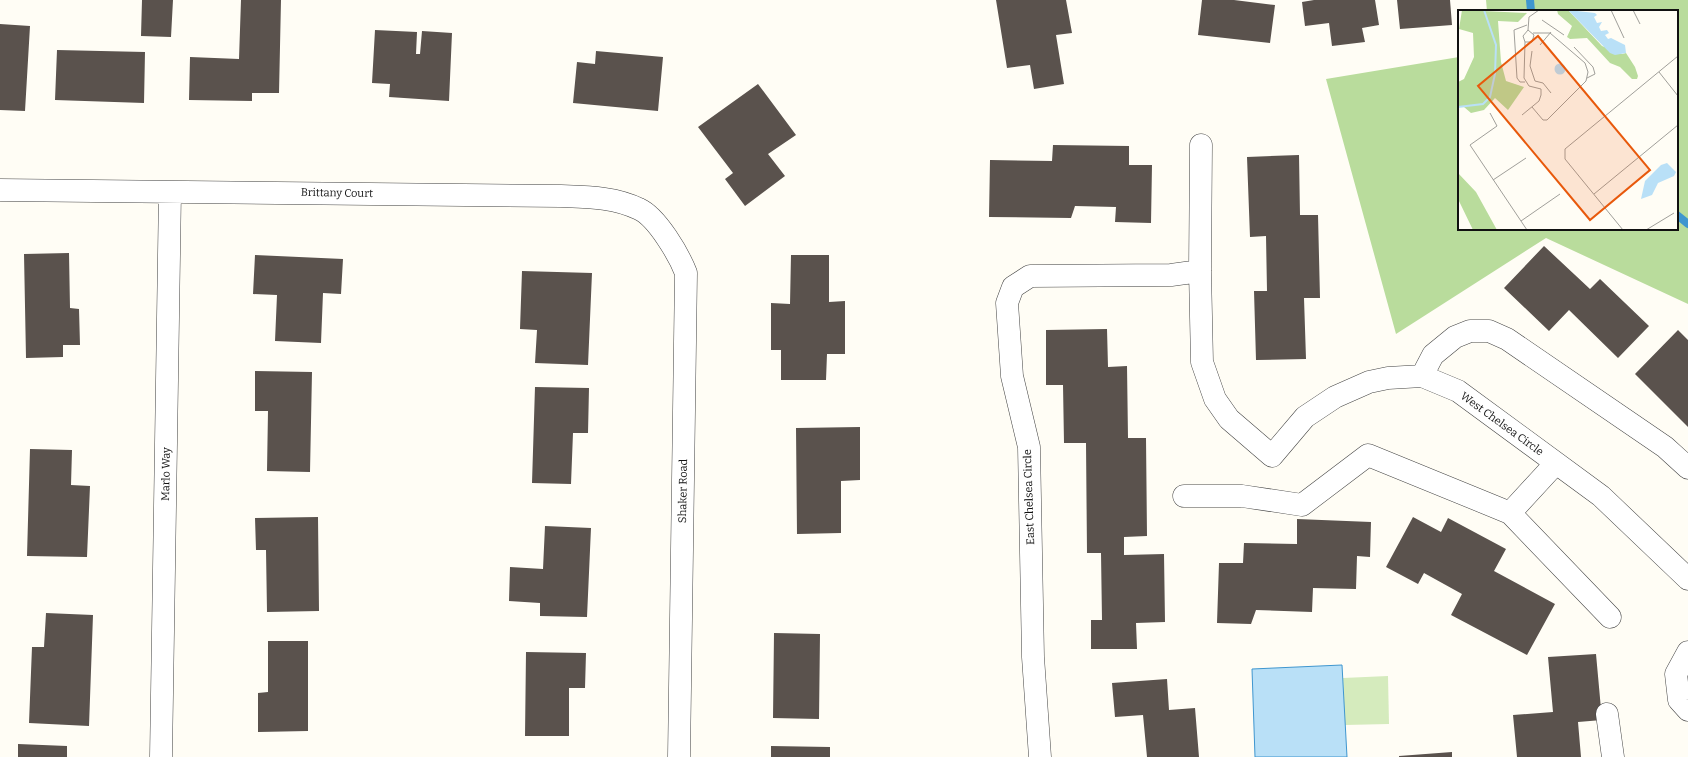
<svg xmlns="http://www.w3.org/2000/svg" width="1688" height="757" font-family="Bitter,serif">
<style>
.green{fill:#d5ebbd}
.forest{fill:#b9dc9c}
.water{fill:#b9e0f7;stroke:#3f96cf}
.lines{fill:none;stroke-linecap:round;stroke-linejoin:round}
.stream{stroke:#3f96cf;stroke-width:8}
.building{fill:#5a524d}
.minor-casing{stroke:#444;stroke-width:23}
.minor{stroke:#fff;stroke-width:22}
.labels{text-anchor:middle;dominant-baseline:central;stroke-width:4;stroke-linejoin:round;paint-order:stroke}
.street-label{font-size:11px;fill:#111;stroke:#fff}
.inset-river{fill:none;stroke:#b9e0f7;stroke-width:2}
.inset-road{fill:none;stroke:#a09f9a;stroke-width:1}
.view{fill:#e8590c;fill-opacity:0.15;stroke:#e8590c;stroke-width:2}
.inset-edge{fill:none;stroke:#111;stroke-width:2}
</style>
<rect width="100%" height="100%" fill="#fffdf5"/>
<!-- green -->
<path class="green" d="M 1388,676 L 1389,724 L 1345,725 L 1343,678 Z"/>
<!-- forest -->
<path class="forest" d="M 1486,0 L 1688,0 L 1688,304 L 1546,238 L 1396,334 L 1326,79 L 1459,57 L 1459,229 L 1677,229 L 1677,11 L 1487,11 Z"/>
<!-- water -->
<path class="water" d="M 1342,665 L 1347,757 L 1255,757 L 1252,669 Z"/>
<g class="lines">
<!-- stream -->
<path class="stream" d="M 1530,0 L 1531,11
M 1677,215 L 1688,224"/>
</g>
<!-- building -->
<path class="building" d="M 142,0 L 173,0 L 171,37 L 141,36 Z
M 241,0 L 281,0 L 279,93 L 252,93 L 252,101 L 189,100 L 190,57 L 239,59 Z
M 996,0 L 1066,0 L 1072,33 L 1056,35 L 1064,84 L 1034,89 L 1030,65 L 1007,68 Z
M 1202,0 L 1234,0 L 1275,5 L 1270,43 L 1198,35 Z
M 1314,0 L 1375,0 L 1379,25 L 1362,28 L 1365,42 L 1332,46 L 1329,23 L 1305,26 L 1302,2 Z
M 1397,0 L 1450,0 L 1452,25 L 1400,29 Z
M 0,24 L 30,26 L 25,111 L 0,110 Z
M 375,30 L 417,32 L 416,54 L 420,54 L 422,31 L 452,33 L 449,101 L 389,97 L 390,84 L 372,83 Z
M 57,50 L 145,52 L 144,103 L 55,100 Z
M 596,51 L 663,57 L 658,111 L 573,103 L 577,62 L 595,64 Z
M 758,84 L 796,135 L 768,154 L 785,176 L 745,206 L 725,179 L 733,173 L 698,127 Z
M 1053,145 L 1129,146 L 1129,165 L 1152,165 L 1151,223 L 1115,222 L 1116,207 L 1075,206 L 1071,218 L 989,217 L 990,160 L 1052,161 Z
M 1299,155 L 1300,215 L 1318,215 L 1320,298 L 1304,298 L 1306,359 L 1256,360 L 1254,291 L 1267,291 L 1266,236 L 1250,237 L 1247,157 Z
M 1544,246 L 1590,289 L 1600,279 L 1649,326 L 1618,358 L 1569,310 L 1549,331 L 1504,288 Z
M 69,253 L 70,308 L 79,309 L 80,345 L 63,345 L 63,357 L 26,358 L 24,254 Z
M 255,255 L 343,259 L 341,294 L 323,293 L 321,343 L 275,341 L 277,295 L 253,294 Z
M 791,255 L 829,255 L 829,302 L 845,301 L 845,354 L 827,354 L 826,380 L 781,380 L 781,350 L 771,350 L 771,303 L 790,304 Z
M 522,271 L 592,273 L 588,365 L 535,363 L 537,330 L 520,329 Z
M 1107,329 L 1108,367 L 1127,366 L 1128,438 L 1146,438 L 1147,536 L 1124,537 L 1124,555 L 1164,554 L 1165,622 L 1136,623 L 1137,649 L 1091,649 L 1091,620 L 1102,620 L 1101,553 L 1087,553 L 1086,443 L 1064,443 L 1063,385 L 1046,385 L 1046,330 Z
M 1678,330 L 1688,340 L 1688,427 L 1635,374 Z
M 255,371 L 312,372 L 310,472 L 267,471 L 268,411 L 255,411 Z
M 535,387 L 589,388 L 588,433 L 573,433 L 571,484 L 532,483 Z
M 860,427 L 860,480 L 841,481 L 841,533 L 797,534 L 796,428 Z
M 30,449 L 72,450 L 71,485 L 90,486 L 87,557 L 27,556 Z
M 318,517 L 319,611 L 267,612 L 266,550 L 256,550 L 255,518 Z
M 1413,517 L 1441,532 L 1448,518 L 1506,549 L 1494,571 L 1555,604 L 1527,655 L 1451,615 L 1462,594 L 1424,573 L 1418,584 L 1386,567 Z
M 1297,519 L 1371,522 L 1370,557 L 1357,556 L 1356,589 L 1313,588 L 1312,612 L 1256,610 L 1251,624 L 1217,623 L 1219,563 L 1243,563 L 1244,543 L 1297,544 Z
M 545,526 L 591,528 L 587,617 L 540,616 L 540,603 L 509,601 L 510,567 L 543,569 Z
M 46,613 L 93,615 L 89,726 L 29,723 L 32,647 L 44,647 Z
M 774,633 L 820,634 L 819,719 L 773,718 Z
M 268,641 L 308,641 L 308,731 L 258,732 L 258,693 L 268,692 Z
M 526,652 L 586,653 L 585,688 L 569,688 L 569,736 L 525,736 Z
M 1596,654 L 1602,720 L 1578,722 L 1581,757 L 1517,757 L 1513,715 L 1553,712 L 1548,657 Z
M 1167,679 L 1169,710 L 1195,708 L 1199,757 L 1147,757 L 1143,715 L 1115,717 L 1112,683 Z
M 18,744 L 67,746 L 67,757 L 18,757 Z
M 771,746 L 830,747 L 830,757 L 771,757 Z
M 1452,752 L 1452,757 L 1399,757 L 1399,756 Z"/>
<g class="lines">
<!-- minor casing -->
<g class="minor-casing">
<path id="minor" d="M 1201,145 L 1200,271 L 1202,362 L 1215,399 L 1229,419 L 1272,456 L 1305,417 L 1335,397 L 1369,382 L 1388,378 L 1422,376 L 1458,391 L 1601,496 L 1688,579
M 0,190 L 561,196 C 588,197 615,197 639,209 C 657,217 679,255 686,273 L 679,757
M 1422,376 L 1433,355 L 1455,337 L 1470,331 L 1489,331 L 1507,339 L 1665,447 L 1688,468
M 1184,496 L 1242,496 L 1302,505 L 1368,455 L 1510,513 L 1610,617
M 1510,513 L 1556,463
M 1688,652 L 1676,674 L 1679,700 L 1688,710
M 1607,714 L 1613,757
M 161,757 L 170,192
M 1040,757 L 1033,657 L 1029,447 L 1012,376 L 1007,303 L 1013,287 L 1030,276 L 1171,275 L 1200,271"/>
</g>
<!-- minor -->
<use href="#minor" class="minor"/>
</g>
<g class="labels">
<!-- street labels -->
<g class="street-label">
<text transform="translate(337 193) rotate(1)">Brittany Court</text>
<text transform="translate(1502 424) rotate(36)">West Chelsea Circle</text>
<text transform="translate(166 474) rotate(-89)">Marlo Way</text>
<text transform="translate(683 491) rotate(-89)">Shaker Road</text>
<text transform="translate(1029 497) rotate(-92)">East Chelsea Circle</text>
</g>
</g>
<!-- overview -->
<g transform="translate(1458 10)">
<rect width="220" height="220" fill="#fffdf5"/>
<path d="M 4,0 L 69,3 L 60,12 L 40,11 L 43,52 L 48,71 L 66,77 L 50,100 L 37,88 L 26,100 L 13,103 L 6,97 L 0,97 L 0,72 L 6,69 L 16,47 L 15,23 L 1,19 ZM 99,0 L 110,0 L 144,36 L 164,44 L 168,43 L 177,57 L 180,66 L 179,69 L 174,69 L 162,57 L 152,53 L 129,28 L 112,29 L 109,27 L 114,16 L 100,4 ZM 0,163 L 18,182 L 39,220 L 15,220 L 0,189 Z" fill="#b9dc9c"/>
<path d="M 110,0 L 137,3 L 139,5 L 136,7 L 139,13 L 144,12 L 141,17 L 143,21 L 149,20 L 151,23 L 147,25 L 150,29 L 153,28 L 167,35 L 168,43 L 157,45 L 152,43 ZM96.5 59a5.5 5.5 0 1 1 11 0a5.5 5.5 0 1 1-11 0ZM 209,153 L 218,162 L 216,166 L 200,173 L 194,185 L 183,189 L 187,171 L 203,155 Z" fill="#b9e0f7"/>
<path class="inset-river" d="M 0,97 L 25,94 L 32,87 L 37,64 L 38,35 L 26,0"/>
<path class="inset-road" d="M 153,0 L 166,28M 175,0 L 182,14M 84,10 L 106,25M 70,20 L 76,25 L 74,32 L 67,32 L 65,26 L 70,20 L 71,7 L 81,0M 82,35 L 93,22M 116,37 L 135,57 L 137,64 L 129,68M 74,41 L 72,56 L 77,71 L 85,73 L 93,83M 201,62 L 220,86M 67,72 L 62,72 L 59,68 L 56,20 L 69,15M 74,97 L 85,110 L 89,110 L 128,71 L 130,62 L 127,53 L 92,23 L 75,23M 32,103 L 39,116 L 12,135 L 69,220M 64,105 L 81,91 L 83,85 L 83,79 L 71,76 L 66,68 L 67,32M 35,170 L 68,148M 136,184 L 220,115M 63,211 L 102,184M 165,220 L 107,149 L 107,139 L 220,46M 188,220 L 216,203"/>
<path class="view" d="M 80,26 L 192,160 L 132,210 L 20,76 Z"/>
<rect width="220" height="220" class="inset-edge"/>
</g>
</svg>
